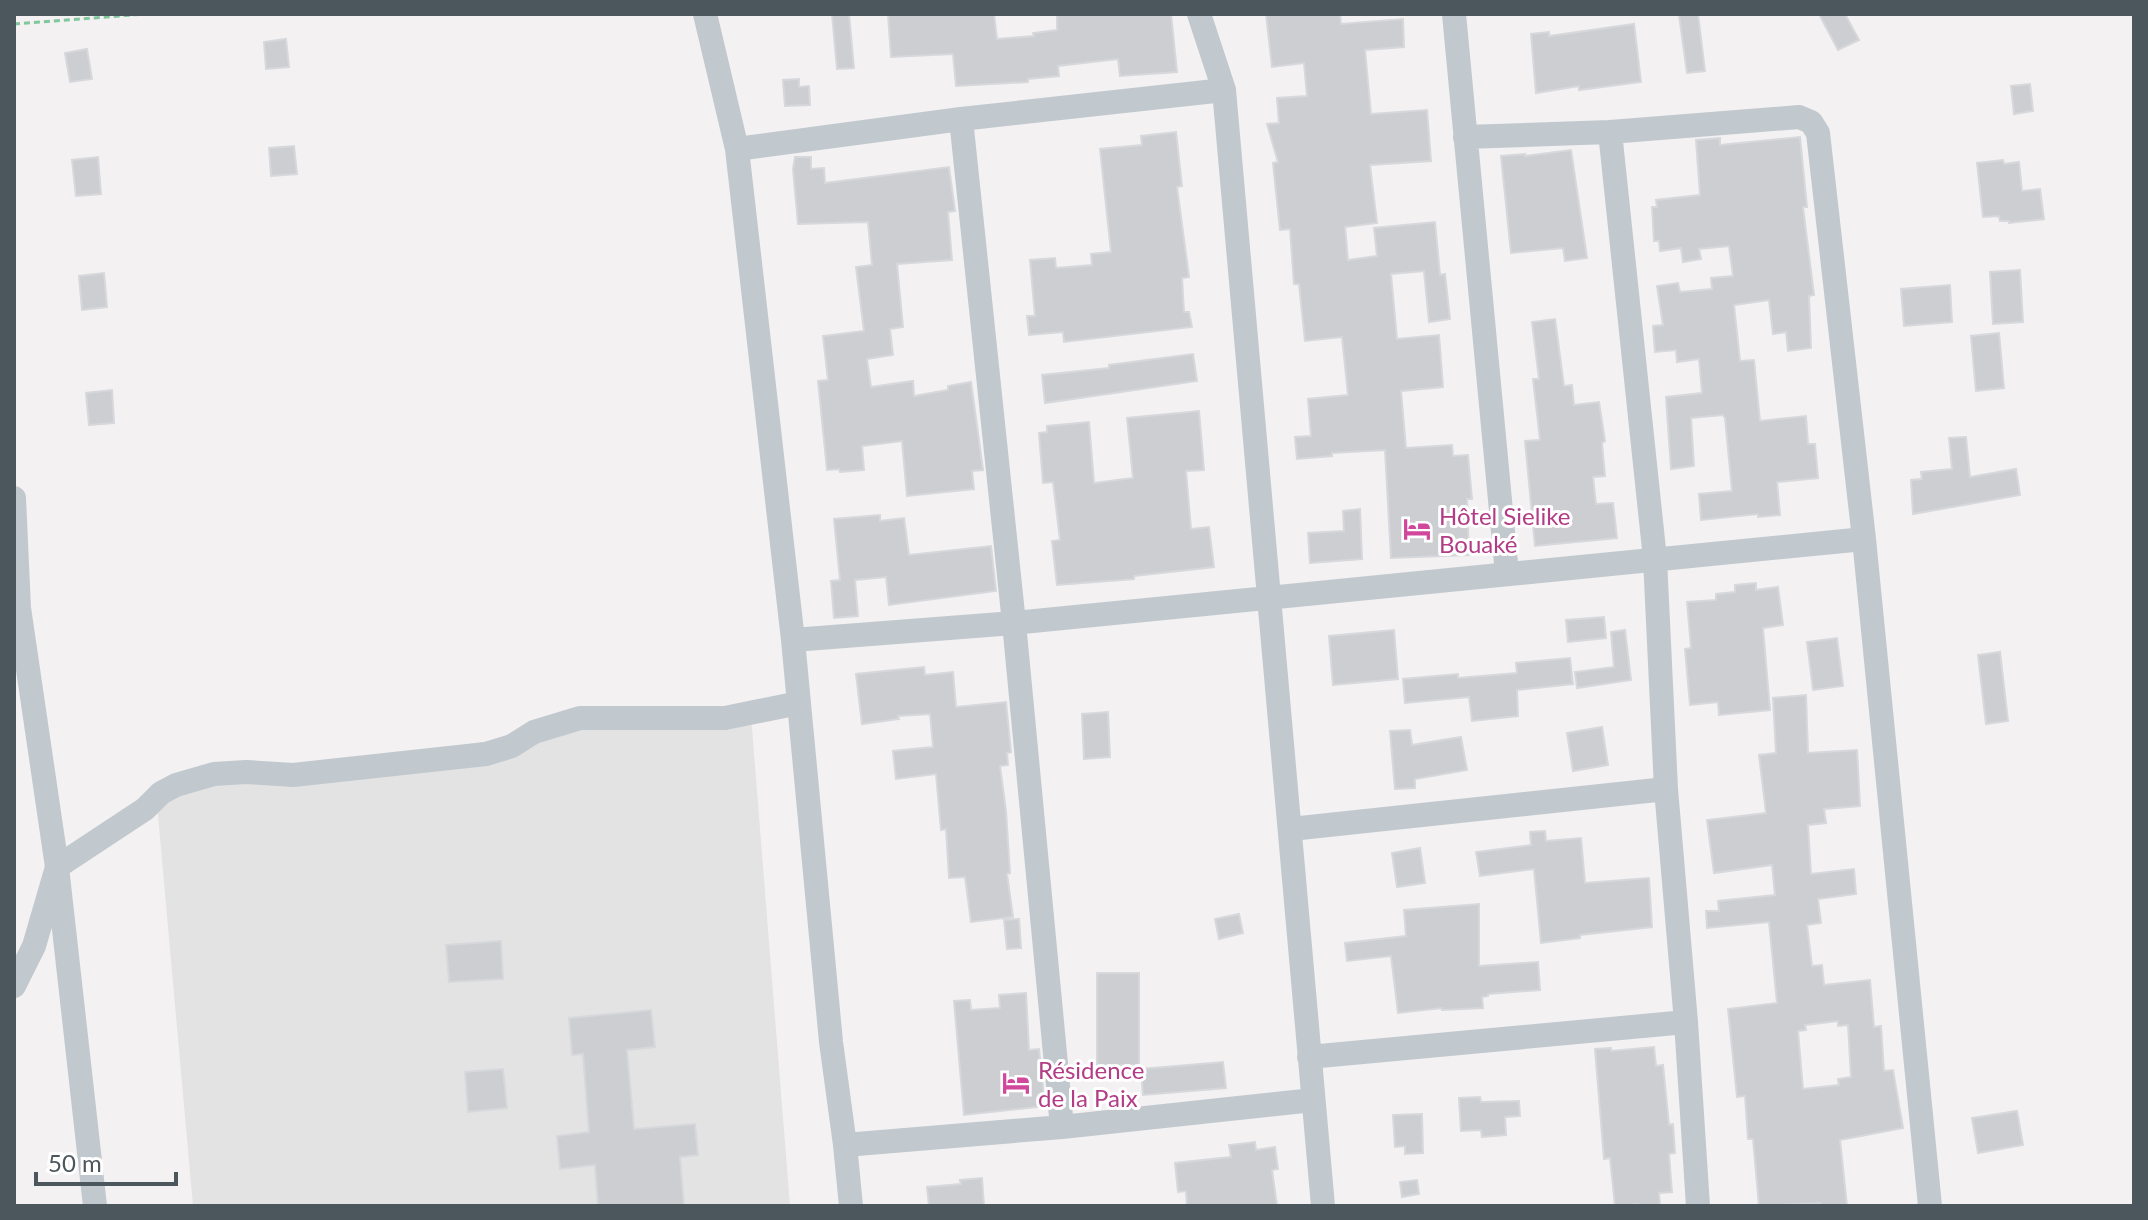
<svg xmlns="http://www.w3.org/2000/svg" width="2148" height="1220" font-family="Lato,sans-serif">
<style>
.education{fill:#e4e3e3}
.building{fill:#ccced2;stroke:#d6d8dc;stroke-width:2;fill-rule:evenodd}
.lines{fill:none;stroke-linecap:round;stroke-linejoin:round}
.path{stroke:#80c79d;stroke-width:3;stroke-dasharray:6 4;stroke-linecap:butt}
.minor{stroke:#c1c9ce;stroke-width:24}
.labels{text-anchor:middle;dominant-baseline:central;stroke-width:6;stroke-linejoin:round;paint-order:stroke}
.hotel-label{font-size:24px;fill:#b23c85;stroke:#fff;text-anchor:start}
</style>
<rect width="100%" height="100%" fill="#f3f1f2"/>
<!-- education -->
<path class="education" d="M 750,703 L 790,1206 L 193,1206 L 157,804 L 169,788 Z"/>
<!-- building -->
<path class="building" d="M 832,14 L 849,14 L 854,68 L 837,69 Z
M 888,14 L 994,14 L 997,39 L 1034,36 L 1033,33 L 1057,30 L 1057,14 L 1171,14 L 1177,72 L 1120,76 L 1118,59 L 1058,66 L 1059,76 L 1028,79 L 1028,82 L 956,86 L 953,54 L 891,57 Z
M 1266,14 L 1340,14 L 1341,24 L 1403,19 L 1404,47 L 1365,50 L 1371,114 L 1427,110 L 1431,161 L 1370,165 L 1377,223 L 1345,227 L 1348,260 L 1377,256 L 1374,228 L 1435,222 L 1440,275 L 1445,274 L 1450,319 L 1429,322 L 1424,271 L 1391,274 L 1397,339 L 1439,335 L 1443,387 L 1401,391 L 1406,448 L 1452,445 L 1453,456 L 1468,455 L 1472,499 L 1467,499 L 1469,555 L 1391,558 L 1385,450 L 1332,453 L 1332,456 L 1297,459 L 1295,437 L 1311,436 L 1308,399 L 1348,395 L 1342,337 L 1305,341 L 1299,284 L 1294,284 L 1290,229 L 1280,230 L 1273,163 L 1278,162 L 1267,124 L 1279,123 L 1277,98 L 1307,96 L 1304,63 L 1272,67 Z
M 1698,14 L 1705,71 L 1687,73 L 1679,15 Z
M 1819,14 L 1845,14 L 1859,40 L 1838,50 Z
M 1634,24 L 1641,82 L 1579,90 L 1579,86 L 1536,93 L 1531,34 L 1549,32 L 1549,36 Z
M 286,39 L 289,67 L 266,69 L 264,42 Z
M 87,49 L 92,79 L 70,82 L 65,53 Z
M 799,79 L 799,87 L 809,86 L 810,105 L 785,106 L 783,80 Z
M 2030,84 L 2033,111 L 2014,114 L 2011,86 Z
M 1176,132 L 1182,186 L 1177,187 L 1189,277 L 1182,278 L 1184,312 L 1189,312 L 1192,327 L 1064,342 L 1063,332 L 1029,335 L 1027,316 L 1035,316 L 1030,260 L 1055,258 L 1056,268 L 1092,265 L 1091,254 L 1111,252 L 1100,149 L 1142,145 L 1141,136 Z
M 1800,137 L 1807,207 L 1803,207 L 1814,295 L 1809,296 L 1811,348 L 1788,351 L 1786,332 L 1773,334 L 1769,300 L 1734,305 L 1740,361 L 1754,360 L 1760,421 L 1806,416 L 1808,444 L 1815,444 L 1818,478 L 1777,482 L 1780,515 L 1758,517 L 1758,514 L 1701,520 L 1699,494 L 1732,491 L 1725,418 L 1723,415 L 1691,418 L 1694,466 L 1671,469 L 1666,397 L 1702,393 L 1699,359 L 1677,362 L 1676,350 L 1655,352 L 1653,326 L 1663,325 L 1657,286 L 1678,283 L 1680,292 L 1712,289 L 1711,278 L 1733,276 L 1729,246 L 1699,249 L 1701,259 L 1683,262 L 1681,248 L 1660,251 L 1659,241 L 1654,241 L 1652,207 L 1657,207 L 1656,200 L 1700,195 L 1696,140 L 1720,138 L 1720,145 Z
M 294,146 L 297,174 L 271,176 L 269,148 Z
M 1571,150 L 1587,258 L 1565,261 L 1563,248 L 1511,253 L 1501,156 L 1525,154 L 1525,156 Z
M 98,157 L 101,194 L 76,196 L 72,160 Z
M 795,157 L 811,157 L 811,169 L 824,168 L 825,183 L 949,167 L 955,211 L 948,212 L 952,260 L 897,264 L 903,327 L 890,329 L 893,355 L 867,359 L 871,387 L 913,381 L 914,396 L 948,390 L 948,386 L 971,382 L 983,470 L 972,471 L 974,489 L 907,496 L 902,441 L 862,446 L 864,470 L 840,472 L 839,469 L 827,470 L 818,381 L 828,380 L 823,336 L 864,331 L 856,267 L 872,265 L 868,222 L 798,224 L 793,169 Z
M 2003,160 L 2004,164 L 2019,162 L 2022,191 L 2040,189 L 2044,219 L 2009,223 L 2009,221 L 2000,221 L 1999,216 L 1983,217 L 1977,163 Z
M 2020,270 L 2023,322 L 1993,324 L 1990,272 Z
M 104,273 L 107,307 L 82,310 L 79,276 Z
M 1950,285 L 1952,322 L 1904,326 L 1901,289 Z
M 1555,319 L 1564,386 L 1572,385 L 1574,405 L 1599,402 L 1605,441 L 1602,443 L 1605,476 L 1593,477 L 1596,504 L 1613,503 L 1617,538 L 1535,546 L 1525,441 L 1540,440 L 1533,379 L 1539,379 L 1532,322 Z
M 1999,333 L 2004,388 L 1976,391 L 1971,336 Z
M 1193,354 L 1197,381 L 1045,403 L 1042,375 L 1109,368 L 1109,365 Z
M 112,390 L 114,423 L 89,425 L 86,393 Z
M 1199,411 L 1204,470 L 1186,471 L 1191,529 L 1209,527 L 1214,567 L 1134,576 L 1134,579 L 1057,585 L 1052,541 L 1060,540 L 1053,482 L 1043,483 L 1039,433 L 1047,432 L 1047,426 L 1089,422 L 1094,483 L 1133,478 L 1127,418 Z
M 1966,437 L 1970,477 L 2016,469 L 2020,495 L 1913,514 L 1911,480 L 1922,479 L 1921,472 L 1952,469 L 1949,438 Z
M 1360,509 L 1362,559 L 1310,563 L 1308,533 L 1344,531 L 1343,511 Z
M 880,515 L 880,521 L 904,518 L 909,555 L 991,546 L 996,591 L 889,605 L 886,577 L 855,580 L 858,616 L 834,618 L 831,581 L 840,580 L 834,519 Z
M 1756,583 L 1756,590 L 1778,587 L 1783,625 L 1763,628 L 1770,710 L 1719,715 L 1718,702 L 1690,705 L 1685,649 L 1691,648 L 1687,602 L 1716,600 L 1716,594 L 1735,592 L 1735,585 Z
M 1604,617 L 1606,638 L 1568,642 L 1566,620 Z
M 1394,630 L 1398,679 L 1333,685 L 1329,636 Z
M 1625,630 L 1631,680 L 1577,688 L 1575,672 L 1614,667 L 1611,632 Z
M 1837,638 L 1843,686 L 1813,690 L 1807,642 Z
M 2000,652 L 2008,721 L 1986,724 L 1978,655 Z
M 1570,658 L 1573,684 L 1517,690 L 1518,716 L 1472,721 L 1469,697 L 1405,703 L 1403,679 L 1458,674 L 1458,678 L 1517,673 L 1516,663 Z
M 924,667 L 925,675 L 953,672 L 956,707 L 1006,702 L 1011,752 L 1007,753 L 1008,765 L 1000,766 L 1006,811 L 1010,873 L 1007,874 L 1013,917 L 971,922 L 965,877 L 949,878 L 946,829 L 941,830 L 936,774 L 896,779 L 893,751 L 933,747 L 930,714 L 898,716 L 899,719 L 862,724 L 856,674 Z
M 1806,695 L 1808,753 L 1857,750 L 1860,806 L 1824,809 L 1826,823 L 1808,825 L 1811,874 L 1854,869 L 1856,894 L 1818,899 L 1821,923 L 1807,925 L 1812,966 L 1822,965 L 1824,985 L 1870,980 L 1874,1027 L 1881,1026 L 1884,1071 L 1893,1070 L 1903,1128 L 1840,1140 L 1847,1206 L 1820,1206 L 1820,1203 L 1759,1206 L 1753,1139 L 1748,1139 L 1745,1096 L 1737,1097 L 1728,1009 L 1777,1003 L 1769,922 L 1707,928 L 1706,911 L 1719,911 L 1718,901 L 1775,895 L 1772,865 L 1714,873 L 1707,820 L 1766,813 L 1759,755 L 1776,753 L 1773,698 ZM 1838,1021 L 1838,1026 L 1848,1025 L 1851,1077 L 1838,1079 L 1839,1085 L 1803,1089 L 1798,1031 L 1806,1030 L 1805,1025 Z
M 1108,712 L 1110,757 L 1084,759 L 1082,714 Z
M 1602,727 L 1608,765 L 1573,771 L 1567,733 Z
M 1410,730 L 1412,745 L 1461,737 L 1467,770 L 1415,779 L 1415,788 L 1395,789 L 1390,731 Z
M 1545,831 L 1546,841 L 1581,838 L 1585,883 L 1649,878 L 1652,927 L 1580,935 L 1580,938 L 1541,943 L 1534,869 L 1480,876 L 1476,852 L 1531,845 L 1530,832 Z
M 1420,848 L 1425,883 L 1397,887 L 1392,853 Z
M 1479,904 L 1479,966 L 1538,962 L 1540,990 L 1488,994 L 1488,996 L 1482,997 L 1483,1008 L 1442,1010 L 1442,1008 L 1398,1013 L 1391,956 L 1347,961 L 1345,943 L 1406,936 L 1404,910 Z
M 1239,914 L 1243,933 L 1219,939 L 1215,919 Z
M 1019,919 L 1021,948 L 1007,949 L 1004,920 Z
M 501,941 L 503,979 L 449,982 L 446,945 Z
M 1097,973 L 1139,973 L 1139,1065 L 1097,1066 Z
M 1026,993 L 1029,1050 L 1039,1049 L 1045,1106 L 964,1115 L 954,1001 L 970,1000 L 971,1010 L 1000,1008 L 999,995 Z
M 651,1010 L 655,1047 L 627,1050 L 634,1129 L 695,1124 L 698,1155 L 680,1157 L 684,1206 L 598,1206 L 595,1165 L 560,1169 L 557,1136 L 589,1132 L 583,1054 L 572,1055 L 569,1018 Z
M 1654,1047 L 1656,1066 L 1663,1065 L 1669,1125 L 1673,1124 L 1675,1153 L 1669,1154 L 1672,1192 L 1659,1193 L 1660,1206 L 1638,1206 L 1638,1204 L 1615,1206 L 1610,1158 L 1604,1159 L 1595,1049 L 1611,1048 L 1611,1051 Z
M 1223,1062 L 1226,1088 L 1143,1095 L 1141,1069 Z
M 503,1069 L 507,1108 L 468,1112 L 465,1072 Z
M 1480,1097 L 1481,1102 L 1519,1101 L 1520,1116 L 1505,1117 L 1506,1135 L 1482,1137 L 1481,1130 L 1461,1131 L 1459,1098 Z
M 2017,1111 L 2023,1145 L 1978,1153 L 1972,1118 Z
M 1422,1114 L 1423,1153 L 1405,1154 L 1405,1146 L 1395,1147 L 1393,1115 Z
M 1255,1142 L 1256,1150 L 1275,1147 L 1278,1169 L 1272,1170 L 1277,1206 L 1187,1206 L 1186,1191 L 1178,1192 L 1175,1163 L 1231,1157 L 1229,1145 Z
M 982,1178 L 984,1206 L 929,1206 L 927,1187 L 961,1184 L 960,1180 Z
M 1417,1180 L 1419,1194 L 1402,1197 L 1400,1182 Z"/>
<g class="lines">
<!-- path -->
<path class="path" d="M 14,24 L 145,14"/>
<!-- minor -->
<path class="minor" d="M 705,14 L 737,149 L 793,640 L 831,1042 L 845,1145 L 851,1206
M 1199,14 L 1224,90 L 1323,1206
M 1454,14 L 1507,574
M 961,119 L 1014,623 L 1062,1127
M 1610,132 L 1655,559 L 1666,789 L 1686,1022 L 1698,1206
M 1465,137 L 1610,132 L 1799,117 L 1811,122 L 1818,133 L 1864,539 L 1930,1206
M 737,149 L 961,119 L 1224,90
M 14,498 L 19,608 L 57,867 L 95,1206
M 793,640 L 1014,623 L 1864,539
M 1291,829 L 1666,789
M 14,986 L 34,946 L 57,867 L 145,809 L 161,793 L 176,785 L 214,774 L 246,772 L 293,775 L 486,754 L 512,746 L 534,732 L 580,718 L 725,718 L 799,703
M 1309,1057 L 1686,1022
M 845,1145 L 1062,1127 L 1313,1100"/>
</g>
<!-- icons -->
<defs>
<g id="hotel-bare" transform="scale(2.16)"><path d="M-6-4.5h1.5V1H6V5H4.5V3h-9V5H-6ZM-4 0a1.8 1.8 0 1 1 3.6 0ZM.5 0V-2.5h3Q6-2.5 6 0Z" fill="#d1479c" stroke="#fff" stroke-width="2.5" paint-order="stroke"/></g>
</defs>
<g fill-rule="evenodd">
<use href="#hotel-bare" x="1417" y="529"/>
<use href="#hotel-bare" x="1016" y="1083"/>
</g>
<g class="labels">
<!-- hotel labels -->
<g class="hotel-label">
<text x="1439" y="515">Hôtel Sielike<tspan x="1439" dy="28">Bouaké</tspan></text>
<text x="1038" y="1069">Résidence<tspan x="1038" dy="28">de la Paix</tspan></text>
</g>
</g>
<!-- border -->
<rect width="2148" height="1220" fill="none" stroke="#4b565d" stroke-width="32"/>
<!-- scale -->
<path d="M36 1172v12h140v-12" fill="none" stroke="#4b565d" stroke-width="4"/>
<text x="48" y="1172" font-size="24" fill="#4b565d" stroke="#ffffff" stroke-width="6" paint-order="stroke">50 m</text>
</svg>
